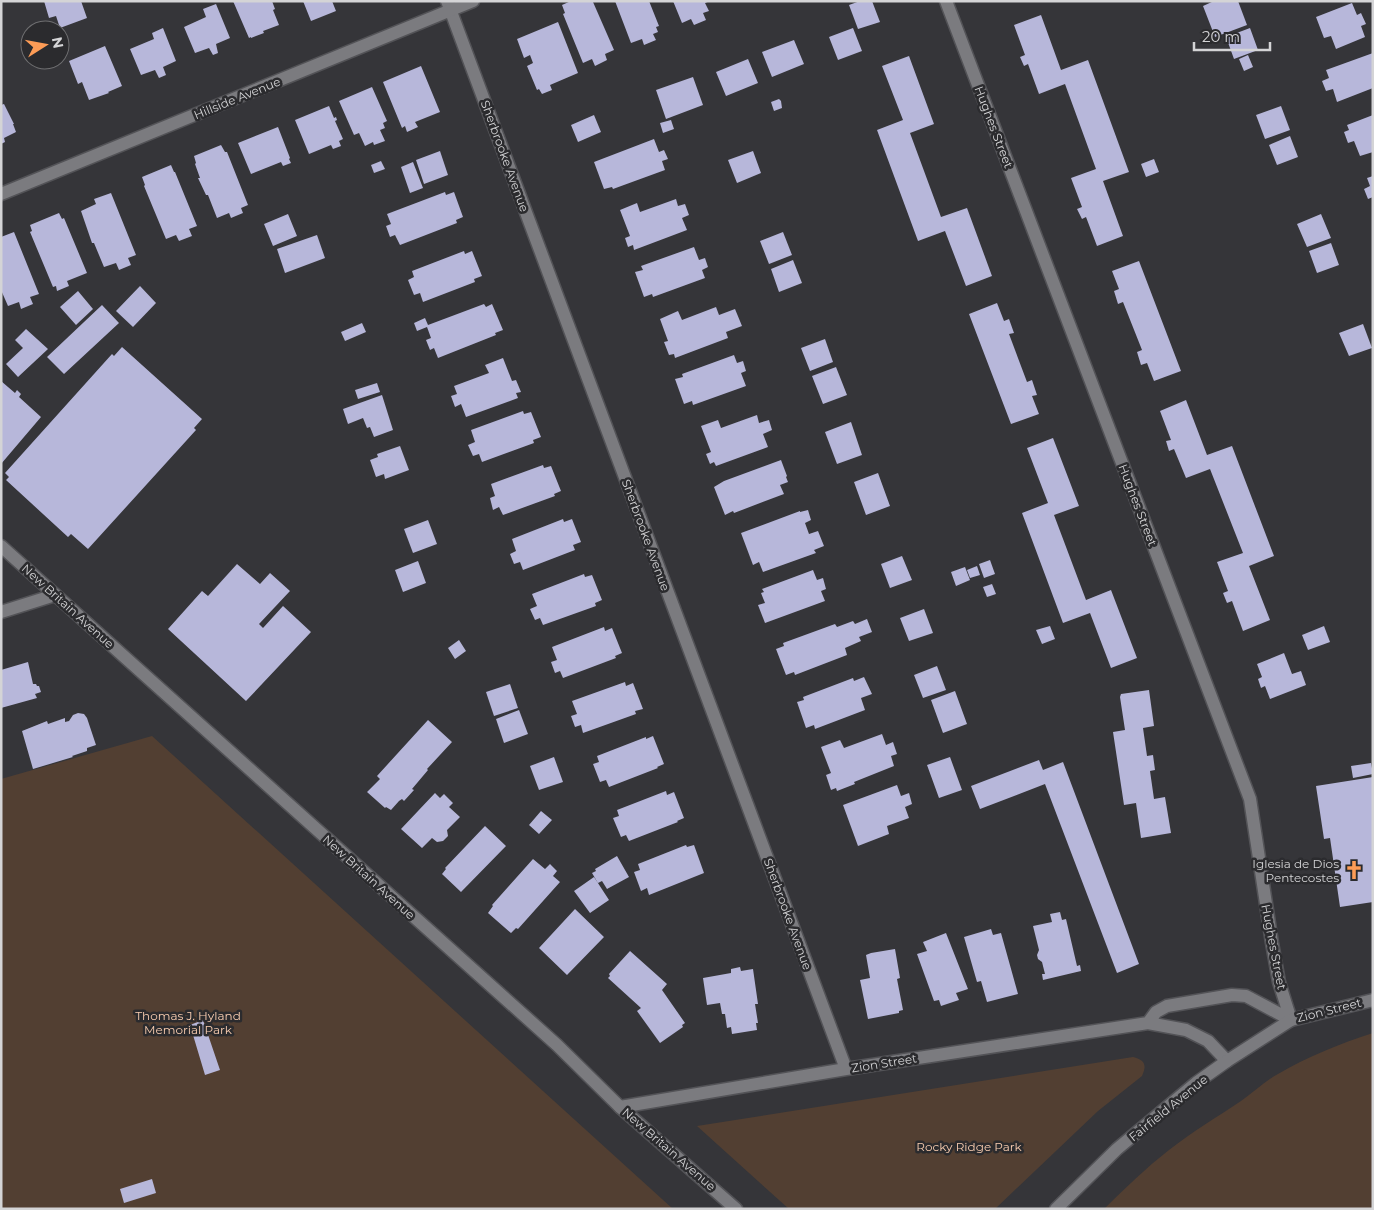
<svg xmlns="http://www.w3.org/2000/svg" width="1374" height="1210" font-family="Montserrat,sans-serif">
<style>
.green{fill:#523f32}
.building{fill:#b7b7da}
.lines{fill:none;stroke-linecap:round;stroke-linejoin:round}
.minor-casing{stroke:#535357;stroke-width:15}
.tertiary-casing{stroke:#535357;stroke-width:15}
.secondary-casing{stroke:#535357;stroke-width:15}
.minor{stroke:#7b7b7f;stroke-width:12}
.tertiary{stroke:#7b7b7f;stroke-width:12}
.secondary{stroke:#7b7b7f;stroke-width:12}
.labels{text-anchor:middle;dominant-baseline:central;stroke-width:5;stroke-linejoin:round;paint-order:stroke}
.street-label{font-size:12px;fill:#d4d4d6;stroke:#2b2b2e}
.poi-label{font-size:12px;fill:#d4d4d6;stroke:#2b2b2e;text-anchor:end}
.park-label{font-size:12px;fill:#f9cdb0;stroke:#2b2b2e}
</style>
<rect width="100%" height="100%" fill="#353539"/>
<!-- green -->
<path class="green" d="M 152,736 L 673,1209 L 1,1209 L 1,779 Z
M 1373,1033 L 1373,1209 L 1104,1209 C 1125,1188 1146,1168 1169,1150 C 1192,1132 1217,1117 1241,1101 C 1254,1092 1265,1081 1278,1074 C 1307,1057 1341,1043 1373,1033 Z
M 1133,1057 C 1145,1060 1147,1065 1142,1076 L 1098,1111 L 995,1209 L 789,1209 L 697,1126 Z"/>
<!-- building -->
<path class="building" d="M 44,1 L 81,1 L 87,18 L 60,28 L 56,16 L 49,18 Z
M 233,1 L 272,1 L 275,9 L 273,10 L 279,25 L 263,31 L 264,33 L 251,38 L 251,37 L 249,38 Z
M 303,1 L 332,1 L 336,11 L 311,21 Z
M 571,1 L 593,2 L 614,50 L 605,54 L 607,60 L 595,66 L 592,59 L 583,63 L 563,14 L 565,13 L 562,5 Z
M 615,1 L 649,1 L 659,26 L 656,27 L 658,32 L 653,34 L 656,40 L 644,45 L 642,39 L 631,43 Z
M 673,1 L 710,1 L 705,3 L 709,11 L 703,13 L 706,20 L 694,25 L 691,19 L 682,23 Z
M 860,1 L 872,1 L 880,22 L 858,29 L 849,5 Z
M 1214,1 L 1238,1 L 1247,25 L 1215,37 L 1203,6 Z
M 1352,3 L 1357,15 L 1361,13 L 1366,24 L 1361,26 L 1365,37 L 1336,49 L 1331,36 L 1324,38 L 1316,17 Z
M 216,4 L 230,38 L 216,44 L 218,53 L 213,55 L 209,48 L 195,53 L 184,27 L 206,17 L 203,9 Z
M 1041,15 L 1061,70 L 1088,60 L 1129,172 L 1103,181 L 1123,236 L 1097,246 L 1086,217 L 1082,219 L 1077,209 L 1082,207 L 1071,178 L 1096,169 L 1065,84 L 1039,94 L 1028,64 L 1024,66 L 1020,57 L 1025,55 L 1014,25 Z
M 558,22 L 578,73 L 550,85 L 552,90 L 542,94 L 539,89 L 537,90 L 527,66 L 533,63 L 530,55 L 524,58 L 517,39 Z
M 163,28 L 176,61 L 163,67 L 166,75 L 159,78 L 155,70 L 141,75 L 130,49 L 154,39 L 152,33 Z
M 853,28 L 862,51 L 838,60 L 829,37 Z
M 1250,28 L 1258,50 L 1234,59 L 1226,37 Z
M 794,40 L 804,64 L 772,77 L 762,52 Z
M 105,46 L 122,86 L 108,92 L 109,93 L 89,100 L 82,82 L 78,84 L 69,61 Z
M 1373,53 L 1373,88 L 1337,102 L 1333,89 L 1326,91 L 1322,81 L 1329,78 L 1326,70 Z
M 1248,55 L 1253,67 L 1244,71 L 1239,59 Z
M 909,56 L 934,124 L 910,133 L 941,217 L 967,208 L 992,276 L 966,286 L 945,231 L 918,241 L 877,130 L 903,120 L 882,66 Z
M 748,59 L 758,83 L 726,96 L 716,72 Z
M 421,66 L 440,112 L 415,122 L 418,127 L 407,132 L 405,126 L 402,128 L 383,82 Z
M 693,77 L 703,105 L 666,119 L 656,90 Z
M 372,87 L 387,121 L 383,123 L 385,128 L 380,130 L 385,141 L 374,145 L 373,142 L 365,146 L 359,133 L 354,135 L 339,101 Z
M 779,99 L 781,101 L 782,108 L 774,111 L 771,102 Z
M 4,104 L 14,124 L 13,124 L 16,132 L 4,138 L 5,142 L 1,144 L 1,105 Z
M 329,106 L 334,118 L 336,117 L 337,120 L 335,121 L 343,139 L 339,141 L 341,146 L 333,149 L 331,145 L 309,154 L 295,120 Z
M 1281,106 L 1290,130 L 1265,139 L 1256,115 Z
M 594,115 L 601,132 L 578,142 L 571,125 Z
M 1373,115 L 1373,152 L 1360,156 L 1354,141 L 1348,143 L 1344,132 L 1349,130 L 1347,125 Z
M 671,120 L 674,129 L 663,133 L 660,123 Z
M 278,127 L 290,158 L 289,159 L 291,163 L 283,166 L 281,162 L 251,174 L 238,143 Z
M 1290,136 L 1298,157 L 1277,165 L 1269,145 Z
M 654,139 L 659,152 L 664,150 L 668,159 L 662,161 L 665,170 L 613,189 L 612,187 L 604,189 L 594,162 Z
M 221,145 L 225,152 L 227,152 L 248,205 L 241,208 L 243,213 L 231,218 L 229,213 L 217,218 L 208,195 L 206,195 L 198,178 L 200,178 L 195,164 L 196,163 L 194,156 Z
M 440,151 L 448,175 L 424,184 L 416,160 Z
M 753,151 L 761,173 L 737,183 L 728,160 Z
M 1154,159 L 1159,172 L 1146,177 L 1141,164 Z
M 381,161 L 385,169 L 374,173 L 371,165 Z
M 413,162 L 423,188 L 410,193 L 401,167 Z
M 171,165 L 174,172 L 175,172 L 197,226 L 189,229 L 192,236 L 179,241 L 176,235 L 166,239 L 144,186 L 145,185 L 142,177 Z
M 1373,176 L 1373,197 L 1368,199 L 1364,189 L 1370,186 L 1367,178 Z
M 445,192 L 446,195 L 454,192 L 463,217 L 456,220 L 457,223 L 400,245 L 395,235 L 390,237 L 386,226 L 391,224 L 387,214 Z
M 111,193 L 136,255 L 128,258 L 131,265 L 119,270 L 116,263 L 104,267 L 94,243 L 92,243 L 81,211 L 96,204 L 94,199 Z
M 676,199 L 678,206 L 685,204 L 689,215 L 682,218 L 687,230 L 634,250 L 633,245 L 628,247 L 625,238 L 630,236 L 620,210 L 637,203 L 640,212 Z
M 59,213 L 62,219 L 64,218 L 87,273 L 67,281 L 69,286 L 57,291 L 56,286 L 53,287 L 30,232 L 32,231 L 30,225 Z
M 288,214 L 297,236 L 273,246 L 264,224 Z
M 1321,214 L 1331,238 L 1307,247 L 1297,224 Z
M 14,232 L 39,294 L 30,297 L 33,304 L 21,309 L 19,302 L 8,306 L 1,290 L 1,237 Z
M 783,232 L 792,255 L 769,264 L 760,241 Z
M 317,235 L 325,258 L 285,273 L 277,249 Z
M 1331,243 L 1339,265 L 1317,273 L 1309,251 Z
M 694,247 L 699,260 L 705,258 L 708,267 L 702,270 L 705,278 L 653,297 L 652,294 L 644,297 L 635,272 L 643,270 L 641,266 Z
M 464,251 L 465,254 L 472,251 L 482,276 L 474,279 L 475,282 L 423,302 L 420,293 L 414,295 L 408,280 L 414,277 L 412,271 Z
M 793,260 L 802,283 L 779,292 L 771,269 Z
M 1139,261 L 1181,371 L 1154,381 L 1147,363 L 1141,365 L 1137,352 L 1142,350 L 1123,302 L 1118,304 L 1114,291 L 1119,289 L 1112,271 Z
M 140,286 L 156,303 L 133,327 L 116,311 Z
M 78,291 L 93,309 L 76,325 L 60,307 Z
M 997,303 L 1004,321 L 1009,319 L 1014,333 L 1009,334 L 1027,382 L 1032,380 L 1037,395 L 1032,396 L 1039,414 L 1011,424 L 969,314 Z
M 484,304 L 486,307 L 492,304 L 503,330 L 495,333 L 496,335 L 438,358 L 434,348 L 430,350 L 426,340 L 431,338 L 427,327 L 417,331 L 414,323 L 425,318 L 428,325 Z
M 102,305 L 119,323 L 64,374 L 47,357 Z
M 716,307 L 719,315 L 735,309 L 742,326 L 726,332 L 728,338 L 675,358 L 674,354 L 669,355 L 664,342 L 668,341 L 660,319 L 678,311 L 682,320 Z
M 362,323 L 366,332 L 345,341 L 341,332 Z
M 1363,324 L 1372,348 L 1349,356 L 1339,333 Z
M 26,329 L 48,349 L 18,377 L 6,364 L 23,348 L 15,340 Z
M 825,339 L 833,362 L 810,371 L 801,348 Z
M 122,347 L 202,419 L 194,428 L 196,430 L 88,549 L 71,534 L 68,537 L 6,480 L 9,477 L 5,473 L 112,354 L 114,356 Z
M 734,355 L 737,363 L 743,361 L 746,371 L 741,373 L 746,386 L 693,405 L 692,401 L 684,404 L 675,379 L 683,377 L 682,374 Z
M 503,358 L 512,381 L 516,380 L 521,392 L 516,393 L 518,398 L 466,417 L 461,404 L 455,407 L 451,396 L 457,394 L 454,386 L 489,373 L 485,365 Z
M 836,367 L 847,395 L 823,404 L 812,376 Z
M 1,381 L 15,393 L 17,390 L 21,394 L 19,397 L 41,417 L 1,464 Z
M 377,383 L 380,392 L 358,399 L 355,390 Z
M 382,395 L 393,430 L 374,437 L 370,427 L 367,428 L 363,418 L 348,424 L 343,409 Z
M 1186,400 L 1207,455 L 1232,446 L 1274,556 L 1249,566 L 1270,620 L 1243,631 L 1232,601 L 1227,603 L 1223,593 L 1228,591 L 1217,562 L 1243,553 L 1210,469 L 1186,478 L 1174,449 L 1169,451 L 1166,441 L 1171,440 L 1160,411 Z
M 523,411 L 524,414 L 531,412 L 541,437 L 533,440 L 534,443 L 482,462 L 479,454 L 473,456 L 468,445 L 475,442 L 471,430 Z
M 757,415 L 759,423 L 769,420 L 772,430 L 763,434 L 768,447 L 716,466 L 714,462 L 710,464 L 706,454 L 711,452 L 701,426 L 718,420 L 721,428 Z
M 851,422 L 862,455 L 837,464 L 825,432 Z
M 1053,438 L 1079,506 L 1054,515 L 1086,600 L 1111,590 L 1137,658 L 1111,668 L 1090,613 L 1063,623 L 1022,513 L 1048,503 L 1027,448 Z
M 400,446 L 409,470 L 385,479 L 384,474 L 376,477 L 370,460 L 378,457 L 377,454 Z
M 781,460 L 787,476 L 786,477 L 788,482 L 780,485 L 784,494 L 734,513 L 733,511 L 725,515 L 714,487 L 724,481 Z
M 543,465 L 544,468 L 551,466 L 561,491 L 554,494 L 555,496 L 503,515 L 499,507 L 493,510 L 490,498 L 495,496 L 491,484 Z
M 878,473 L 890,506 L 866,515 L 854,482 Z
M 808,510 L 811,520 L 805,523 L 809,534 L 818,531 L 824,546 L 814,550 L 816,553 L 763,572 L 759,562 L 753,565 L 741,533 L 800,511 L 800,512 Z
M 563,519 L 564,522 L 572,519 L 581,542 L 573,545 L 575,550 L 523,570 L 520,562 L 514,564 L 510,554 L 516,551 L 512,539 Z
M 428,520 L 437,544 L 413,553 L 404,529 Z
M 902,556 L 912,580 L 890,588 L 881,564 Z
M 990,560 L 995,574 L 984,578 L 979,564 Z
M 418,561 L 426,583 L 403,592 L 395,570 Z
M 237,564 L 260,584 L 270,573 L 290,591 L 259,624 L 263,628 L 283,606 L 311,632 L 246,701 L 168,629 L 202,591 L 208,596 Z
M 977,566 L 980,575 L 970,578 L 967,570 Z
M 965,567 L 970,580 L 956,586 L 951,572 Z
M 813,570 L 817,580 L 823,578 L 826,589 L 821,591 L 825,601 L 765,623 L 758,605 L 765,603 L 761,593 L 764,592 L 762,589 Z
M 584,574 L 585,577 L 592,575 L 602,600 L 595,603 L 596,606 L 543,625 L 540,618 L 535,620 L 530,609 L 537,606 L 532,594 Z
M 992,584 L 996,594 L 987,597 L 983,587 Z
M 924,609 L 933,633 L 909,641 L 900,618 Z
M 867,619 L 872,632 L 859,637 L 861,641 L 845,648 L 847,655 L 795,675 L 794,672 L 786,675 L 776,649 L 784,646 L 783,643 L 835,624 L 837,627 L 853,621 L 855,624 Z
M 1050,626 L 1055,639 L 1042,644 L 1036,630 Z
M 1324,626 L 1330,642 L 1308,650 L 1302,635 Z
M 604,627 L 605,631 L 612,628 L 622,653 L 615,656 L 616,658 L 563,678 L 560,671 L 555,673 L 551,662 L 557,660 L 552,647 Z
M 459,640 L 466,651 L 455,659 L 448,648 Z
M 1284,653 L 1292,674 L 1301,671 L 1306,685 L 1270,699 L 1265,686 L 1261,688 L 1258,679 L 1262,677 L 1257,664 Z
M 28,662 L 33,684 L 36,684 L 37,686 L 39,686 L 41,692 L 35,694 L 37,698 L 1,708 L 1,670 Z
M 937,666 L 946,690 L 923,698 L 914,675 Z
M 864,677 L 872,694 L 861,698 L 865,710 L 815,729 L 814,725 L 806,728 L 797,702 L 804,700 L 803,697 L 853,678 L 854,681 Z
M 625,682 L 626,686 L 633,683 L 643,709 L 635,711 L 636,714 L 583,733 L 581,725 L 575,727 L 571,716 L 577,714 L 572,701 Z
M 510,684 L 518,708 L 494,716 L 486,692 Z
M 1149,690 L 1154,726 L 1143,728 L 1147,756 L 1153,755 L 1155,770 L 1150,771 L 1154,799 L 1165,797 L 1171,833 L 1141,838 L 1136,803 L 1124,805 L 1113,732 L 1125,730 L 1120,697 L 1121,694 Z
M 955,691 L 967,724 L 943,733 L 931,700 Z
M 519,710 L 528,734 L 504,743 L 496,719 Z
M 78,713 L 84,714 L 87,718 L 96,745 L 87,748 L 87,751 L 72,756 L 73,757 L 33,769 L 22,731 L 47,721 L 48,724 L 65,718 L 65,722 L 69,721 L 73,715 Z
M 428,720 L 452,742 L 427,769 L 428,770 L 412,789 L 414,790 L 404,801 L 402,799 L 399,801 L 391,810 L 386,807 L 385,808 L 367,792 L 380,779 L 377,776 Z
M 882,734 L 886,745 L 893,742 L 897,754 L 891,756 L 894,766 L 854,782 L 855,784 L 837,791 L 836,788 L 831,790 L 826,775 L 831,773 L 821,747 L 840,740 L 844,748 Z
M 653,736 L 664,764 L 657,767 L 658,768 L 609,787 L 606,780 L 600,782 L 593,764 L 599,762 L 597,756 L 646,737 L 646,739 Z
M 554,757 L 563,782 L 539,790 L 530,766 Z
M 950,757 L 962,790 L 939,798 L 927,765 Z
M 1039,760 L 1043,770 L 1063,762 L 1139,964 L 1117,973 L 1045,784 L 980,809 L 971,786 Z
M 1371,763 L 1373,774 L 1353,778 L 1351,766 Z
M 1373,777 L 1373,902 L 1340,907 L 1330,838 L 1324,839 L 1316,786 Z
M 897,785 L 901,796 L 909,793 L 912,804 L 905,807 L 909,818 L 887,826 L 889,834 L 858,846 L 843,805 Z
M 666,791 L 667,795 L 674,792 L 684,818 L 677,821 L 678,822 L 629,841 L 626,835 L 621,837 L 613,818 L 619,816 L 617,810 Z
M 435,793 L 440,798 L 444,794 L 453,803 L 449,807 L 460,817 L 447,830 L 448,836 L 443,841 L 437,842 L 432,838 L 422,848 L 401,829 Z
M 541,811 L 552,820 L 539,834 L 529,825 Z
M 485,826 L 506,846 L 461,892 L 442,874 L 446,869 L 445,868 Z
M 686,845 L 687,847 L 694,845 L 704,873 L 649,895 L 647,888 L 641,891 L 634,872 L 640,870 L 638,864 Z
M 617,856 L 629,877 L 607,889 L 602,881 L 598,883 L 592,873 L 596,871 L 595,869 Z
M 533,859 L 545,869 L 550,864 L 557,871 L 553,876 L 560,882 L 518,929 L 516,928 L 511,933 L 488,913 L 493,906 L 492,905 Z
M 594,877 L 609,900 L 590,913 L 574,891 Z
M 575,909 L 604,937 L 567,975 L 539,948 Z
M 1060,912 L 1062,920 L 1066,919 L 1077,966 L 1080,965 L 1081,971 L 1043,980 L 1042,974 L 1045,974 L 1042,962 L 1038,959 L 1037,955 L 1039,950 L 1033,926 L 1052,922 L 1050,914 Z
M 991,929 L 993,935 L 1001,933 L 1018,994 L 987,1002 L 981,981 L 977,982 L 964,937 Z
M 946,933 L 968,989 L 956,993 L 959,1000 L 941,1006 L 939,1000 L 934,1001 L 917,954 L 927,951 L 923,942 Z
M 895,949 L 900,978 L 897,979 L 903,1010 L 899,1011 L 899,1013 L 868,1019 L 860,980 L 870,978 L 866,955 L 871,953 Z
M 630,951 L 667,984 L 662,990 L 685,1023 L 682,1025 L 683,1027 L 660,1043 L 637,1011 L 641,1008 L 608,978 L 610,976 L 609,974 Z
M 740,967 L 741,971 L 753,969 L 758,1004 L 755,1004 L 758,1023 L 756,1023 L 757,1030 L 732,1034 L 731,1027 L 727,1028 L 725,1014 L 722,1014 L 720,1003 L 707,1005 L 703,978 L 731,973 L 731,969 Z
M 203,1020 L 220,1070 L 205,1075 L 190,1025 Z
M 152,1179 L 156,1193 L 124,1203 L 120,1189 Z"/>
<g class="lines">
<!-- minor casing -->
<g class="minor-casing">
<path id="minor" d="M 447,1 L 846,1069
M 946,1 L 1250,799 L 1272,943 L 1279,982 L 1291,1020
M 1,612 L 55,595
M 1148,1023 L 1156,1012 L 1167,1006 L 1232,995 L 1246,996 L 1291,1020
M 620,1107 L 846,1069 L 1148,1023 L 1186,1030 L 1208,1041 L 1227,1061"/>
</g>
<!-- tertiary casing -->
<g class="tertiary-casing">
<path id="tertiary" d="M 1,194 L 473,1"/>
</g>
<!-- secondary casing -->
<g class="secondary-casing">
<path id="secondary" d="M 1,546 L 557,1045 L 620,1107 L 736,1209
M 1056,1209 L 1117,1149 L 1196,1083 L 1227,1061 L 1291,1020 L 1373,1000"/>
</g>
<!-- minor -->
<use href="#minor" class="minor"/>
<!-- tertiary -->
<use href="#tertiary" class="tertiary"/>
<!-- secondary -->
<use href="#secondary" class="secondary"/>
</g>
<!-- icons -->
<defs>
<g id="church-bare" transform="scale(1.5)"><path d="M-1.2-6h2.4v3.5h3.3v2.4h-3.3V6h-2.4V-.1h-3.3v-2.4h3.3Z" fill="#fd9c56" stroke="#2b2b2e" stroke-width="2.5" paint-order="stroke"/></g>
</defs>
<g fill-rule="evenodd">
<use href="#church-bare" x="1354" y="870"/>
</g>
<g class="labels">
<!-- street labels -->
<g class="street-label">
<text transform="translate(237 98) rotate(-22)">Hillside Avenue</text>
<text transform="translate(994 127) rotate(69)">Hughes Street</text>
<text transform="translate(505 156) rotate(70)">Sherbrooke Avenue</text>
<text transform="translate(1138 505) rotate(69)">Hughes Street</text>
<text transform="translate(646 535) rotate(70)">Sherbrooke Avenue</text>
<text transform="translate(68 606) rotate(42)">New Britain Avenue</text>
<text transform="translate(369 877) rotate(42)">New Britain Avenue</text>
<text transform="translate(788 914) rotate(70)">Sherbrooke Avenue</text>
<text transform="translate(1274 947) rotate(79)">Hughes Street</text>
<text transform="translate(1329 1010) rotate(-14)">Zion Street</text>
<text transform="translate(884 1063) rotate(-9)">Zion Street</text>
<text transform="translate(1168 1108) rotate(-39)">Fairfield Avenue</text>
<text transform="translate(669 1149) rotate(41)">New Britain Avenue</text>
</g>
<!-- poi labels -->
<g class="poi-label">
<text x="1339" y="863">Iglesia de Dios<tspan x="1339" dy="14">Pentecostes</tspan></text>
</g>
<!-- park labels -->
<g class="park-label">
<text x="188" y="1015">Thomas J. Hyland<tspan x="188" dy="14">Memorial Park</tspan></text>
<text x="969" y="1146">Rocky Ridge Park</text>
</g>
</g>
<!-- border -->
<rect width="1374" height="1210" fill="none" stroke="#d4d4d6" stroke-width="5"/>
<!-- north arrow -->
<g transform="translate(45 45) rotate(79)"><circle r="24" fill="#2b2b2e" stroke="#6f6f71"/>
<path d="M0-4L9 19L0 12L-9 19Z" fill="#fd9c56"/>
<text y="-8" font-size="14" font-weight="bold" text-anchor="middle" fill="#d4d4d6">N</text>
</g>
<!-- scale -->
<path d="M1194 42v8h76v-8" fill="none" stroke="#d4d4d6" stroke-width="2.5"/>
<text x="1202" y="42" font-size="15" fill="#d4d4d6" stroke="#2b2b2e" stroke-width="4" paint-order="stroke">20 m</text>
</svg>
